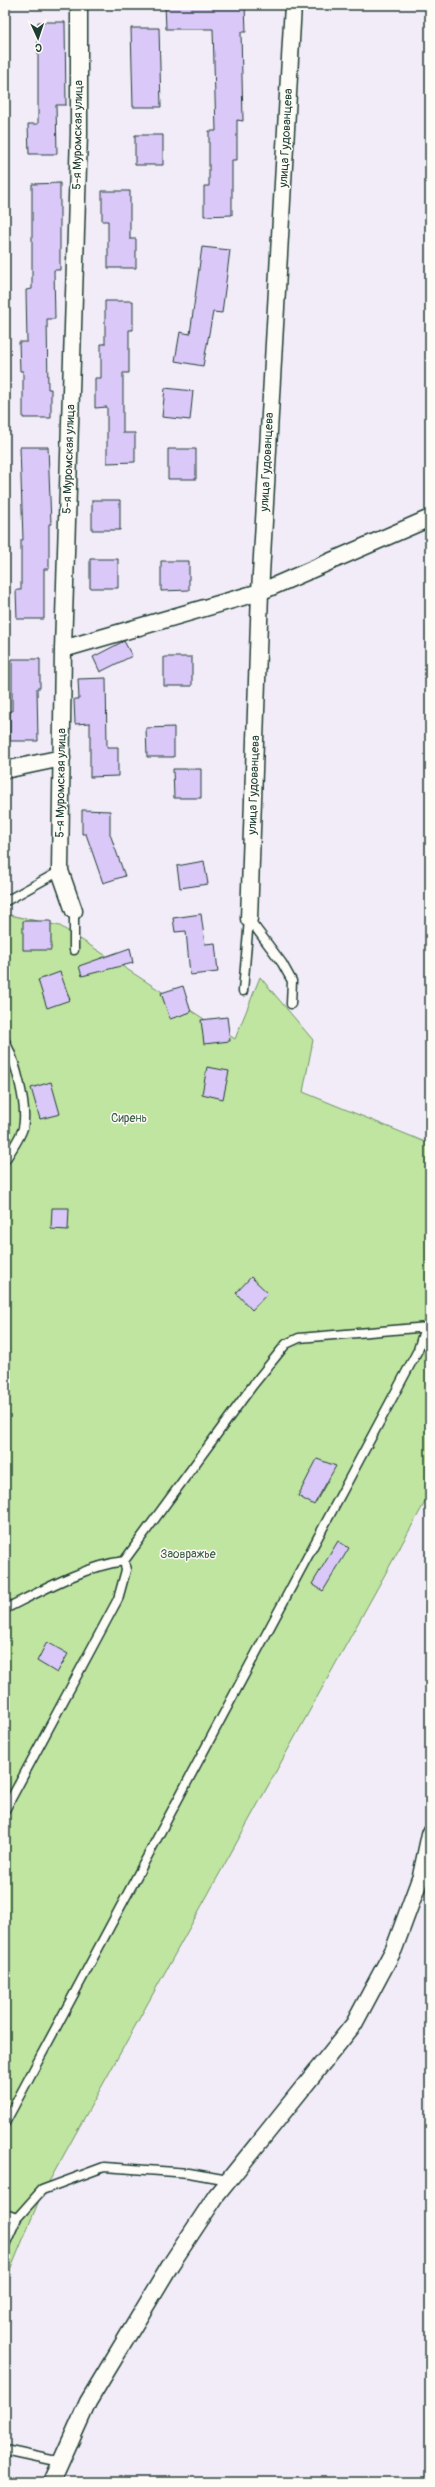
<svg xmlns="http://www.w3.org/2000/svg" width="435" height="2487" font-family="Pangolin,sans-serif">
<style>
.green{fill:#c0e5a0;stroke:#70916a}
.building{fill:#dac8f9;stroke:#1f3d34}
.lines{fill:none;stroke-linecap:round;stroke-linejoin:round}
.service-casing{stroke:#1f3d34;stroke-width:11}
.minor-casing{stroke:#1f3d34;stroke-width:19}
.service{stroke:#fdfcf7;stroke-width:8}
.minor{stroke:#fdfcf7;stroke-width:16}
.labels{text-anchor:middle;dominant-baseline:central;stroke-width:3;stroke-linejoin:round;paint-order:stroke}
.street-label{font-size:12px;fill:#1f3d34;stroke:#fdfcf7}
.park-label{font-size:12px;fill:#3f5f4a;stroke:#fdfcf7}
</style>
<rect width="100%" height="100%" fill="#f2ecf8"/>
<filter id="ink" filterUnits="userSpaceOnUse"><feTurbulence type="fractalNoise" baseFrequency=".025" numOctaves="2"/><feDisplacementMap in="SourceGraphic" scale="8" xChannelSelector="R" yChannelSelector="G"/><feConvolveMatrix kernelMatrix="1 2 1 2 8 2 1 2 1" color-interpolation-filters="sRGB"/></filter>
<g filter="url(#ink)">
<!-- green -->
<path class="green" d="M 5,914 L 60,926 L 235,1039 L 260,977 L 313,1040 L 303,1092 L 430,1144 L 430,1493 L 40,2198 L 5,2283 Z"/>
<!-- building -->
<path class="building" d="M 165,5 L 245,5 L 246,32 L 241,32 L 243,121 L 237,120 L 237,160 L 232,160 L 232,215 L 204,216 L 204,186 L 209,186 L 209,131 L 216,131 L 213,29 L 166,29 Z
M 38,22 L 65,22 L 66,105 L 56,105 L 57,154 L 29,154 L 28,124 L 38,124 Z
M 131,28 L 159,28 L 161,107 L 133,107 Z
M 135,135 L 163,135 L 163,165 L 135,165 Z
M 60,183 L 60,270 L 54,270 L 55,319 L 47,319 L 48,389 L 51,389 L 51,418 L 23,418 L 23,371 L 20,371 L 19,342 L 27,342 L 26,290 L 32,289 L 32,184 Z
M 102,191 L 130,191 L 130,239 L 136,239 L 136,268 L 108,268 L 108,221 L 102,221 Z
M 202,247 L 230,250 L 222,313 L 213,312 L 203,366 L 175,361 L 180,332 L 190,334 Z
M 105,301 L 133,301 L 133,330 L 129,330 L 129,373 L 123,373 L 123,433 L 135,433 L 135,462 L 107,463 L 107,407 L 95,408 L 95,378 L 101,378 L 101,344 L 105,344 Z
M 165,388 L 193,391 L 190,420 L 162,417 Z
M 20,447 L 48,447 L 51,524 L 49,524 L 49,569 L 44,569 L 44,619 L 17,619 L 16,590 L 21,590 L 21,540 L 23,540 Z
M 168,449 L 196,449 L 196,479 L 168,479 Z
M 92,500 L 120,500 L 120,530 L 92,530 Z
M 90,559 L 118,559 L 118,588 L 90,588 Z
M 161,561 L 189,561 L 189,590 L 161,591 Z
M 124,641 L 132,656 L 100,672 L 93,657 Z
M 164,657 L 192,657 L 192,686 L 164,686 Z
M 12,659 L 40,659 L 40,688 L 37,688 L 38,741 L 10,741 L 10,711 L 12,711 Z
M 106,678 L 107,747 L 118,747 L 118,776 L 90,777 L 90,723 L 75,724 L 74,699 L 79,699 L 78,679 Z
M 174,727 L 174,757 L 147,757 L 146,728 Z
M 173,769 L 201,769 L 201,798 L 174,798 Z
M 82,810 L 110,811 L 110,834 L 125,876 L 103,883 L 86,834 L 82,834 Z
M 204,861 L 208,884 L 180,888 L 177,866 Z
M 201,914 L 205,944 L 215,943 L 218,972 L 190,975 L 186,931 L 175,932 L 173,918 Z
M 23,921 L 51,921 L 51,950 L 23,950 Z
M 130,948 L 133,963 L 82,976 L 79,966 Z
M 60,972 L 70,1000 L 47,1008 L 38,980 Z
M 183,986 L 191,1012 L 170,1019 L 161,993 Z
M 227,1017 L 230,1041 L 204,1044 L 201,1020 Z
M 207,1067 L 229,1071 L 223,1099 L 202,1094 Z
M 51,1082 L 60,1114 L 40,1119 L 31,1088 Z
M 52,1208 L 69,1208 L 68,1230 L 51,1229 Z
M 251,1277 L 268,1293 L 252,1310 L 236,1293 Z
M 317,1459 L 336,1466 L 314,1505 L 298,1496 Z
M 338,1541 L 349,1548 L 323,1591 L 312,1584 Z
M 47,1642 L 68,1654 L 57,1673 L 37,1661 Z"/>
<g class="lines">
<!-- service casing -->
<g class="service-casing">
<path id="service" d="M 6,901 L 60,871
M 249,919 L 282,963 L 292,981 L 291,1004
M 74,950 L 74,911
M 243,991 L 249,919
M 5,1041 C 15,1060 28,1106 23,1128 C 20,1138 11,1151 5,1160
M 5,1609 C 41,1591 85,1566 124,1561
M 5,1810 L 118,1599 L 126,1570 L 124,1561 L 253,1385 L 286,1344 L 299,1338 L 428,1327
M 5,2123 L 418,1350 L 425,1327
M 5,2214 L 17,2218
M 5,2245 L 17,2218 L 42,2190 L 104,2167 L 189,2173 L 228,2180
M 5,2450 L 61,2462"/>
</g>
<!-- minor casing -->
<g class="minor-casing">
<path id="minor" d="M 63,649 L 260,592 L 430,518
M 5,770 L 62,758
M 74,911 L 60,871 L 63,649 L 79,134 L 79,5
M 249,919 L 260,592 L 293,5
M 52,2482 L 88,2402 L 171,2264 L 216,2196 L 354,2024 L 394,1949 L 421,1876 L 430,1834"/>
</g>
<!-- service -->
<use href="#service" class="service"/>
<!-- minor -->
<use href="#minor" class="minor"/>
</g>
</g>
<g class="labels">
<!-- street labels -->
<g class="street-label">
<text transform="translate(78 135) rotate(-89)">5-я Муромская улица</text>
<text transform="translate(286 138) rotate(-87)">улица Гудованцева</text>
<text transform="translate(69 459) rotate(-88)">5-я Муромская улица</text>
<text transform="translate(267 462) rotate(-87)">улица Гудованцева</text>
<text transform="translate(61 783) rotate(-89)">5-я Муромская улица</text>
<text transform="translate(254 785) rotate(-88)">улица Гудованцева</text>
</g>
<!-- park labels -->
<g class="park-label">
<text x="129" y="1118">Сирень</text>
<text x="188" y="1554">Заовражье</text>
</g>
</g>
<!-- margin -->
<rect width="435" height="2487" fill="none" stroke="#fdfcf7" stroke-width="20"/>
<rect x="10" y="10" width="415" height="2467" fill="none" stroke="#1f3d34" stroke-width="1.5" filter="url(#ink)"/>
<!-- north arrow -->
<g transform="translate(38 38) rotate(177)" stroke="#fdfcf7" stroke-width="3" paint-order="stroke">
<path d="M0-3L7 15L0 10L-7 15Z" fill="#1f3d34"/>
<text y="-6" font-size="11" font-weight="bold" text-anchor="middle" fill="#1f3d34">С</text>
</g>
</svg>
